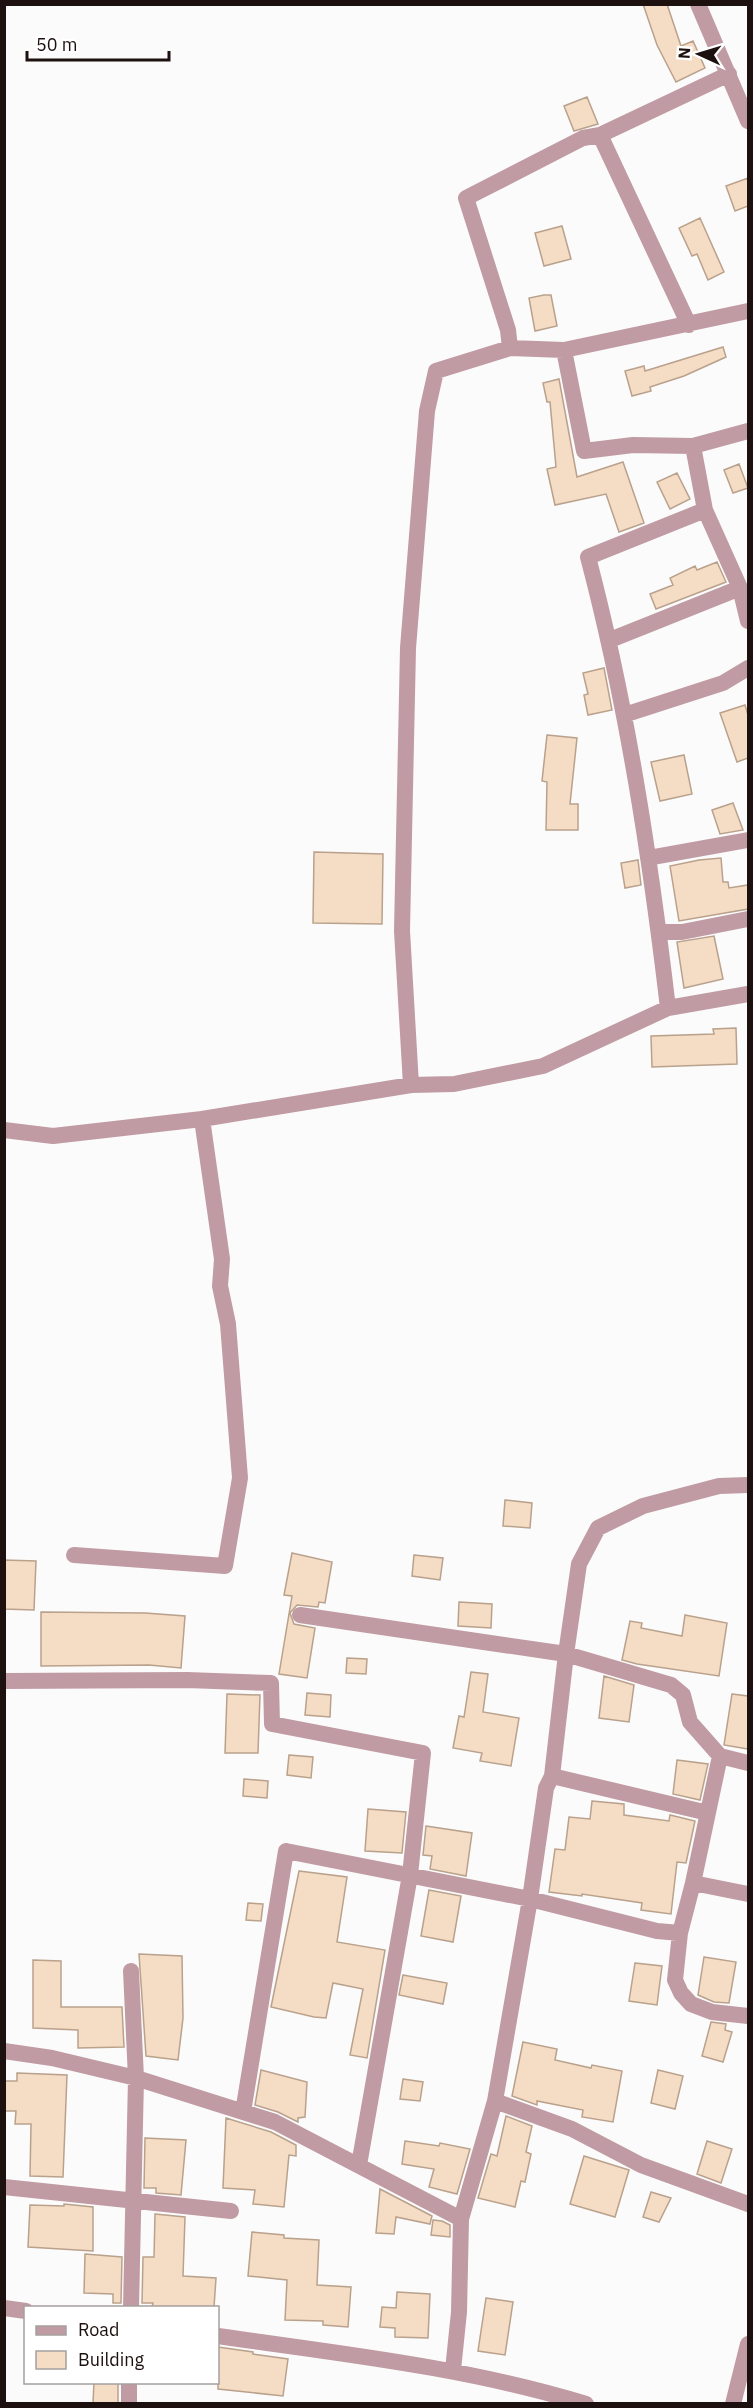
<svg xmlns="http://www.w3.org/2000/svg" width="753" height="2408" font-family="'IBM Plex Sans',sans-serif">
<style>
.building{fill:#f5dcc5;stroke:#b9a18c;stroke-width:1.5}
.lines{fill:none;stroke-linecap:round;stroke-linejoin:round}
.minor{stroke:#c09ba3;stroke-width:16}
</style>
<rect width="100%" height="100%" fill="#fbfbfb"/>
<!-- building -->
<path class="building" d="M 643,4 L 667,4 L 681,46 L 693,41 L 705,68 L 676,82 L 657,45 Z
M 587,97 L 598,124 L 574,131 L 564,106 Z
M 748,178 L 748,206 L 735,211 L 726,186 Z
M 700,218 L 724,272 L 708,280 L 697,254 L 692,256 L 679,228 Z
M 562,226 L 571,259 L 544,266 L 535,233 Z
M 544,295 L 551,295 L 557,326 L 535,331 L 529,298 Z
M 723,347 L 726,357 L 684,376 L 650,387 L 651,391 L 632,396 L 625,371 L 644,366 L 645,371 Z
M 559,379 L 577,477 L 623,462 L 644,523 L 619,532 L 606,494 L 555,505 L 547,469 L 556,467 L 550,402 L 547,402 L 543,383 Z
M 739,464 L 748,488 L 733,493 L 724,470 Z
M 677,473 L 690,499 L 670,509 L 657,482 Z
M 717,562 L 726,582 L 656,609 L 650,594 L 673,585 L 670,578 L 695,566 L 697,570 Z
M 604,668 L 612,710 L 588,715 L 584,695 L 588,694 L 583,673 Z
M 745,705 L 748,715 L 748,758 L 737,762 L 720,713 Z
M 547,735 L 577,738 L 570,804 L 578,804 L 578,830 L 546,830 L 547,782 L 542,781 Z
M 684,755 L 692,794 L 660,801 L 651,762 Z
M 733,803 L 743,830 L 720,834 L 712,810 Z
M 314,852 L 383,854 L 382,924 L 313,923 Z
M 721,858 L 723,882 L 728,882 L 729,888 L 748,885 L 748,909 L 679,921 L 670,866 L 699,860 Z
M 638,860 L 641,885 L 625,888 L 621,863 Z
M 714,936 L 723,979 L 684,988 L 677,942 Z
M 736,1028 L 737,1064 L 652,1067 L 651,1036 L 714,1034 L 713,1029 Z
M 505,1500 L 532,1503 L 530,1528 L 503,1526 Z
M 292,1553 L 332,1562 L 325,1603 L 319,1602 L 318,1607 L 297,1605 L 290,1613 L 294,1624 L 315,1628 L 307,1678 L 279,1674 L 292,1596 L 284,1595 Z
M 414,1555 L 443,1558 L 440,1580 L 412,1576 Z
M 4,1560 L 36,1561 L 34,1610 L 4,1609 Z
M 459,1602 L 492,1604 L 491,1628 L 458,1626 Z
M 41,1612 L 145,1613 L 185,1616 L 181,1668 L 149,1665 L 41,1666 Z
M 685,1615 L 727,1623 L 719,1676 L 637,1664 L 622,1660 L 630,1621 L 642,1623 L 641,1628 L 682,1636 Z
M 347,1658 L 367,1659 L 366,1674 L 346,1673 Z
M 471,1672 L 488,1674 L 483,1712 L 519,1718 L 511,1766 L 480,1761 L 482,1753 L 453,1748 L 459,1716 L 464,1717 Z
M 604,1676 L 634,1685 L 629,1722 L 599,1718 Z
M 307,1693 L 331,1695 L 330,1717 L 305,1715 Z
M 227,1694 L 260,1695 L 258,1753 L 225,1753 Z
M 732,1694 L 748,1696 L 748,1749 L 724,1745 Z
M 289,1755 L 313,1757 L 311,1778 L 287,1775 Z
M 677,1760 L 708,1764 L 700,1800 L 673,1794 Z
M 244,1779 L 268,1781 L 267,1798 L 243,1796 Z
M 592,1801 L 624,1804 L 624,1815 L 669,1821 L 670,1815 L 695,1821 L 686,1863 L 677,1862 L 671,1914 L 641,1910 L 642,1903 L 582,1894 L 582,1896 L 549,1892 L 555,1849 L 565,1850 L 569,1817 L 590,1819 Z
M 368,1809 L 406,1812 L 402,1853 L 365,1851 Z
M 426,1826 L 472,1833 L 466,1876 L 430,1869 L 432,1856 L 423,1855 Z
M 299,1871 L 347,1877 L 337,1942 L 385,1950 L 367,2058 L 350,2055 L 363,1989 L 333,1983 L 326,2018 L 314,2017 L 271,2007 Z
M 429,1890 L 461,1896 L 453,1942 L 421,1936 Z
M 248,1903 L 263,1904 L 261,1921 L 246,1920 Z
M 139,1954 L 182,1956 L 183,2018 L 178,2060 L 146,2056 Z
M 704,1957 L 736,1962 L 729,2003 L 714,2002 L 698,1995 Z
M 33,1960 L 61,1961 L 61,2007 L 122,2007 L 124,2047 L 78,2048 L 78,2030 L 33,2028 Z
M 635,1963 L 662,1966 L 657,2005 L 629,2001 Z
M 403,1975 L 447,1983 L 443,2004 L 399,1995 Z
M 711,2022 L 726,2024 L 725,2030 L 732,2032 L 723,2062 L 702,2056 Z
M 523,2042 L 557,2049 L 555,2060 L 591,2068 L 592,2065 L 622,2071 L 613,2122 L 582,2117 L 583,2110 L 537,2101 L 537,2105 L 512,2096 Z
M 261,2070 L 307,2082 L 305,2117 L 298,2118 L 298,2122 L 278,2112 L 255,2105 Z
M 658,2070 L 683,2076 L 675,2109 L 651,2103 Z
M 17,2073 L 67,2075 L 63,2177 L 30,2176 L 31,2124 L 15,2124 L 16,2111 L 4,2111 L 4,2081 L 17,2081 Z
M 403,2079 L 423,2082 L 420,2101 L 400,2099 Z
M 506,2116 L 532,2126 L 526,2152 L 531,2154 L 525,2182 L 521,2181 L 515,2207 L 478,2198 L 491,2154 L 497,2156 Z
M 226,2118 L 271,2132 L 296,2145 L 296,2156 L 289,2155 L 284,2207 L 253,2204 L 255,2190 L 223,2188 Z
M 145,2138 L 186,2140 L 181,2195 L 156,2193 L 156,2188 L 144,2188 Z
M 405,2141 L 439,2146 L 440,2143 L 470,2149 L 457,2194 L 429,2187 L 434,2169 L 402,2164 Z
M 707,2141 L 732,2149 L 721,2183 L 697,2174 Z
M 584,2156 L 629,2170 L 615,2217 L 570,2204 Z
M 380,2189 L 432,2216 L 430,2224 L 396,2217 L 394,2234 L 376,2233 Z
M 651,2192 L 671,2198 L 659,2222 L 643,2217 Z
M 64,2204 L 93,2207 L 93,2251 L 28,2247 L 30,2205 L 64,2206 Z
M 155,2214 L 185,2217 L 183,2276 L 216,2278 L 214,2307 L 152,2307 L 153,2303 L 142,2303 L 143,2257 L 154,2257 Z
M 433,2220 L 442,2221 L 450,2225 L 450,2237 L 431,2235 Z
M 252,2232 L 284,2235 L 284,2238 L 319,2240 L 317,2285 L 351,2287 L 348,2327 L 323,2325 L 323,2321 L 285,2320 L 287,2280 L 248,2276 Z
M 85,2254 L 122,2257 L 121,2303 L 113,2303 L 113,2294 L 84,2293 Z
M 397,2292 L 430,2294 L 428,2338 L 395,2337 L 395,2328 L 380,2327 L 382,2307 L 396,2308 Z
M 486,2298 L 513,2302 L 505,2355 L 478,2351 Z
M 218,2347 L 253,2352 L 253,2354 L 288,2359 L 283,2396 L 218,2389 Z
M 94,2382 L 118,2382 L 118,2403 L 93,2403 Z"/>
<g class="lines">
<!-- minor -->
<path class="minor" d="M 698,4 L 748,121
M 600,135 L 689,325
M 510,348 L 508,330 L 466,198 L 583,138 L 600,135 L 729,74
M 564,350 L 584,451 L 633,445 L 693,446 L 748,431
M 693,446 L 705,510 L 740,588 L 748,621
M 610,640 L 740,588
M 624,715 L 723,683 L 748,668
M 648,858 L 748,840
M 659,932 L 682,932 L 748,919
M 668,1008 C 650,856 627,705 588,557 L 705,510
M 411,1085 L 402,931 L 408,648 L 427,411 L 436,371 L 510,348 L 564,350 L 748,311
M 4,1130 L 53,1136 L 202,1119
M 748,1485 L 719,1486 L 643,1506 L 598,1528 L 579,1564 L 566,1654 L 671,1685 L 683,1695 L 690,1722 L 720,1756 L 748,1763
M 74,1555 L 225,1566 L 240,1478 L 228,1324 L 220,1286 L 222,1259 L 202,1119 L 411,1085 L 454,1084 L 543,1066 L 668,1008 L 748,994
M 300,1615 L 566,1654 L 552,1776 L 546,1788 L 530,1899 L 495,2101 L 461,2219 L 459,2312 L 453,2370
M 4,1681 L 187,1680 L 271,1683 L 272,1724 L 423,1753 L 410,1875 L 359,2165
M 720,1756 L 693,1883 L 680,1933 L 675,1980 L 681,1993 L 691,2004 L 712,2012 L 748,2016
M 552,1776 L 708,1813
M 693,1883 L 748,1894
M 131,1971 L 136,2078 L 131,2308
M 4,2051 L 52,2058 L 136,2078 L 275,2122 L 461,2219
M 495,2101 L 572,2129 L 641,2165 L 748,2204
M 243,2112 L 286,1851 L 530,1899 L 657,1931 L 680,1933
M 4,2187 L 231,2211
M 4,2308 L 26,2311
M 218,2336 C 342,2354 465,2367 586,2404
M 129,2404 L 129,2382
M 733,2404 L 748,2344"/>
</g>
<!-- border -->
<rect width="753" height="2408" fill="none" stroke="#1d110f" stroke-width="12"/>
<!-- legend -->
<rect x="24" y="2306" width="195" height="78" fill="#ffffff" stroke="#a5a09f" stroke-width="1.5"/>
<rect x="36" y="2326" width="30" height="9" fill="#c09ba3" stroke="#a5a09f" stroke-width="1.5"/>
<text x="78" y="2336" font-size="18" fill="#1d110f">Road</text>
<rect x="36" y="2351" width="30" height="18" fill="#f5dcc5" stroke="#a5a09f" stroke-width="1.5"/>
<text x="78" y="2366" font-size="18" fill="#1d110f">Building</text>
<!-- north arrow -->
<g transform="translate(699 54) rotate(274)" stroke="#ffffff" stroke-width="4.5" paint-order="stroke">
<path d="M0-4.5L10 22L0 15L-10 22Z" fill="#1d110f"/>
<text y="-9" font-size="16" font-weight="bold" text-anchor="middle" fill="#1d110f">N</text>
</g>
<!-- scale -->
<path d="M27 51v9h142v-9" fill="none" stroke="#1d110f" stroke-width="3"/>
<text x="36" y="51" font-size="18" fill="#1d110f" stroke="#ffffff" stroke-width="4.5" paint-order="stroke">50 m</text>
</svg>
